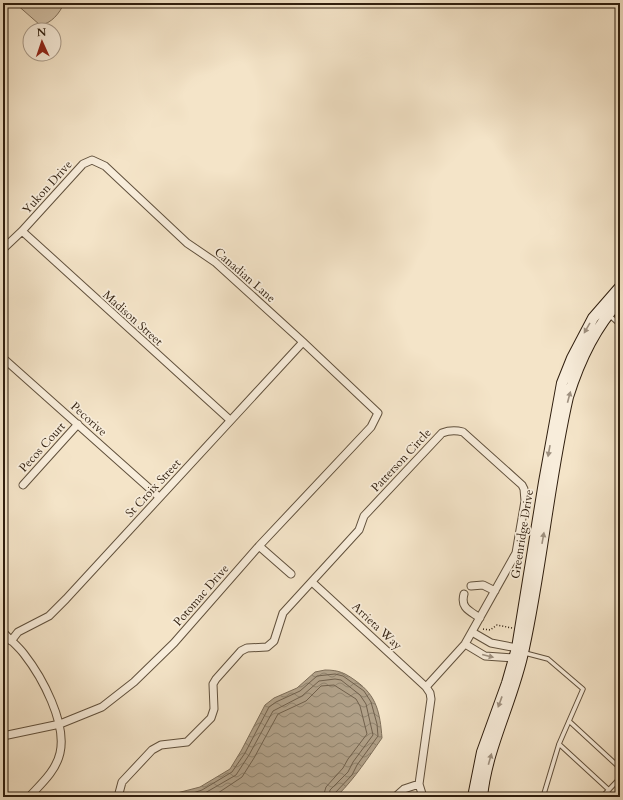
<svg xmlns="http://www.w3.org/2000/svg" width="623" height="800" font-family="Cardo,serif">
<style>
.green{fill:#d3c2a8;stroke:#81705b}
.water{fill:url(#water-waves);stroke:#7d6d58}
.lines{fill:none;stroke-linecap:round;stroke-linejoin:round}
.shore{stroke:#70604c;stroke-width:1}
.lane-casing{stroke:#60503c;stroke-width:5.5}
.street-casing{stroke:#60503c;stroke-width:9}
.secondary-casing{stroke:#2f1e0e;stroke-width:12}
.path{stroke:#2f1e0e;stroke-width:1.5;stroke-dasharray:1 2;stroke-linecap:butt}
.lane{stroke:#f8eddb;stroke-width:3.5}
.street{stroke:#f8eddb;stroke-width:7}
.secondary{stroke:#f8eddb;stroke-width:10}
.oneway{fill:#9e907f}
.labels{text-anchor:middle;dominant-baseline:central;stroke-width:3.5;stroke-linejoin:round;paint-order:stroke}
.street-label{font-size:12px;fill:#2f1e0e;stroke:#f8eddb}
</style>
<defs>
<pattern id="water-waves" width="16" height="10" patternUnits="userSpaceOnUse"><rect width="16" height="10" fill="#b1a189"/><path d="M0 5q4-4 8 0t8 0" fill="none" stroke="#90836e"/></pattern>
</defs>
<rect width="100%" height="100%" fill="#f4e4c8"/>
<filter id="stains"><feTurbulence type="fractalNoise" baseFrequency=".005" numOctaves="4"/><feColorMatrix values="0 0 0 0 .2 0 0 0 0 .09 0 0 0 0 .02 0 0 0 .5 -.17"/></filter>
<radialGradient id="worn" r=".72"><stop offset=".6" stop-color="#630" stop-opacity="0"/><stop offset="1" stop-color="#630" stop-opacity=".3"/></radialGradient>
<!-- green -->
<path class="green" d="M 15,3 L 64,3 C 60,13 51,24 40,25 Z"/>
<!-- water -->
<path class="water" d="M 325,670 C 339,670 345,673 356,681 C 377,696 380,713 382,738 C 368,758 355,778 338,795 L 335,797 L 177,797 L 177,793 L 200,787 L 230,769 L 241,751 L 265,705 L 274,698 L 297,688 L 315,672 Z"/>
<g class="lines">
<!-- shore -->
<path class="shore" d="M 181,797 L 202,790 L 232,772 L 245,753 L 269,707 L 276,702 L 300,691 L 317,676 L 335,674 L 343,676 L 364,691 L 371,702 L 377,724 L 378,736 L 357,765 L 352,775 L 335,793 L 334,797
M 198,797 L 236,775 L 249,755 L 273,711 L 302,696 L 319,681 L 335,679 L 341,680 L 360,695 L 366,704 L 373,735 L 353,762 L 348,772 L 330,790 L 329,797
M 212,797 L 242,777 L 254,758 L 278,714 L 306,701 L 321,686 L 334,685 L 356,699 L 360,706 L 367,734 L 348,759 L 343,768 L 326,787 L 323,797"/>
<!-- lane casing -->
<g class="lane-casing">
<path id="lane" d="M 609,315 L 620,325
M 525,653 L 548,659 L 583,689 L 559,744 L 543,797
M 569,721 L 620,768
M 559,744 L 609,790
M 602,797 L 620,778"/>
</g>
<!-- street casing -->
<g class="street-casing">
<path id="street" d="M 22,231 L 230,420
M 3,249 L 22,231 L 83,164 L 92,160 L 105,166 L 187,243 L 215,262 L 303,342 L 378,413 L 371,427 L 259,546 L 174,643 L 134,682 L 102,707 L 60,724 L 3,736
M 3,358 L 159,497
M 23,485 L 78,424
M 259,546 L 291,574
M 312,582 L 426,687 L 430,693 L 431,699 L 419,784 L 423,797
M 471,586 L 483,585 L 495,591
M 464,594 C 460,608 470,611 480,618
M 3,632 C 10,640 18,646 24,654 C 42,677 67,723 60,753 C 56,771 41,784 29,797
M 472,632 L 491,643 L 517,648
M 11,641 L 18,632 L 49,616 L 66,599 L 303,342
M 465,644 L 485,656 L 514,658
M 118,797 L 122,782 L 152,750 L 161,745 L 187,742 L 211,718 L 214,709 L 213,684 L 216,679 L 241,651 L 247,648 L 267,647 L 274,641 L 283,613 L 359,530 L 364,516 L 442,433 C 450,430 455,430 463,432 L 522,485 L 524,489 L 525,501 L 516,553 L 465,644 L 426,687
M 395,797 L 404,789 L 419,784"/>
</g>
<!-- secondary casing -->
<g class="secondary-casing">
<path id="secondary" d="M 473,797 L 482,752 L 507,683 L 517,648 L 544,482 L 562,383 L 572,358 L 593,318 L 620,287
M 482,797 C 487,746 514,699 524,648 C 542,565 549,480 568,397 C 579,362 594,328 620,301"/>
</g>
<!-- path -->
<path class="path" d="M 483,629 L 490,630 L 497,625 L 512,628"/>
<!-- lane -->
<use href="#lane" class="lane"/>
<!-- street -->
<use href="#street" class="street"/>
<!-- secondary -->
<use href="#secondary" class="secondary"/>
</g>
<!-- one-way arrows -->
<defs><path id="oneway-solid" d="M-6-.8H1V-3.2L6.5 0L1 3.2V.8H-6Z"/></defs>
<g class="oneway">
<use href="#oneway-solid" transform="translate(587 328) rotate(120)"/>
<use href="#oneway-solid" transform="translate(569 397) rotate(-75)"/>
<use href="#oneway-solid" transform="translate(549 451) rotate(100)"/>
<use href="#oneway-solid" transform="translate(543 538) rotate(-80)"/>
<use href="#oneway-solid" transform="translate(488 656) rotate(14)"/>
<use href="#oneway-solid" transform="translate(500 702) rotate(110)"/>
<use href="#oneway-solid" transform="translate(490 759) rotate(-74)"/>
</g>
<g class="labels">
<!-- street labels -->
<g class="street-label">
<text transform="translate(47 187) rotate(-48)">Yukon Drive</text>
<text transform="translate(245 275) rotate(41)">Canadian Lane</text>
<text transform="translate(133 318) rotate(42)">Madison Street</text>
<text transform="translate(89 419) rotate(42)">Pecorive</text>
<text transform="translate(42 447) rotate(-48)">Pecos Court</text>
<text transform="translate(401 460) rotate(-47)">Patterson Circle</text>
<text transform="translate(153 488) rotate(-47)">St Croix Street</text>
<text transform="translate(522 534) rotate(-81)">Greenridge Drive</text>
<text transform="translate(201 595) rotate(-49)">Potomac Drive</text>
<text transform="translate(377 626) rotate(43)">Arrieta Way</text>
</g>
</g>
<!-- margin -->
<rect width="623" height="800" fill="none" stroke="#f4e4c8" stroke-width="16"/>
<rect x="4" y="4" width="615" height="792" fill="none" stroke="#2f1e0e" stroke-width="2"/>
<rect x="8" y="8" width="607" height="784" fill="none" stroke="#2f1e0e"/>
<!-- north arrow -->
<g transform="translate(42 42) rotate(357)"><circle r="19" fill="#f8eddb" stroke="#a89a89"/>
<path d="M0-3L7 15L0 10L-7 15Z" fill="#8f2418"/>
<text y="-6" font-size="11" font-weight="bold" text-anchor="middle" fill="#2f1e0e">N</text>
</g>
<rect width="100%" height="100%" filter="url(#stains)"/>
<rect width="100%" height="100%" fill="url(#worn)"/>
</svg>
